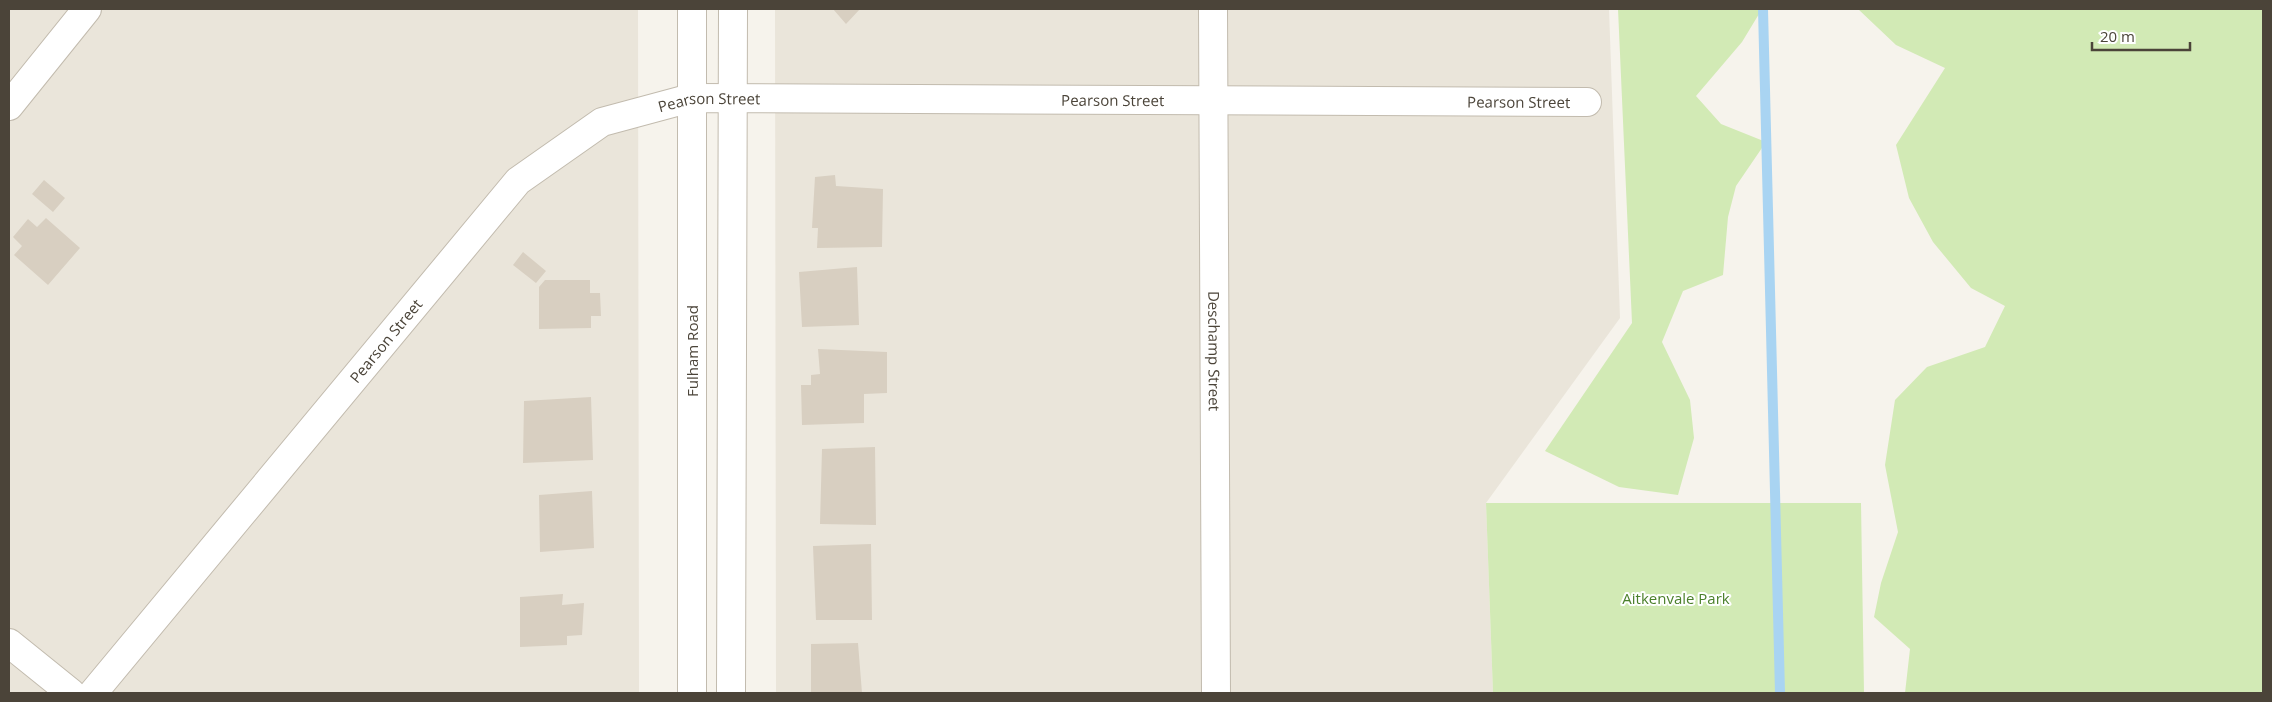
<svg xmlns="http://www.w3.org/2000/svg" width="2272" height="702" font-family="'Open Sans',sans-serif">
<style>
.residential{fill:#eae5da}
.green{fill:#d2eab5}
.lines{fill:none;stroke-linecap:round;stroke-linejoin:round}
.stream{stroke:#a9d4f2;stroke-width:10}
.building{fill:#d8cfc1}
.minor-casing{stroke:#c2bbae;stroke-width:30}
.tertiary-casing{stroke:#c2bbae;stroke-width:30}
.minor{stroke:#fff;stroke-width:28}
.tertiary{stroke:#fff;stroke-width:28}
.labels{text-anchor:middle;dominant-baseline:central;stroke-width:4;stroke-linejoin:round;paint-order:stroke}
.street-label{font-size:15px;fill:#4b4439;stroke:#fff}
.park-label{font-size:15px;fill:#4a7f2a;stroke:#fff}
</style>
<rect width="100%" height="100%" fill="#f6f3ec"/>
<!-- residential -->
<path class="residential" d="M 9,9 L 638,9 L 639,693 L 9,693 Z
M 775,9 L 1609,9 L 1620,318 L 1486,503 L 1493,693 L 776,693 Z"/>
<!-- green -->
<path class="green" d="M 1618,9 L 1762,9 L 1742,42 L 1696,96 L 1721,124 L 1766,142 L 1736,186 L 1728,217 L 1723,275 L 1683,291 L 1662,342 L 1690,400 L 1694,438 L 1678,495 L 1619,487 L 1545,451 L 1632,323 Z
M 1858,9 L 2263,9 L 2263,693 L 1905,693 L 1910,649 L 1874,617 L 1881,583 L 1898,532 L 1885,465 L 1895,400 L 1927,367 L 1985,347 L 2005,306 L 1971,288 L 1933,242 L 1909,198 L 1896,145 L 1945,68 L 1896,45 Z
M 1486,503 L 1861,503 L 1864,693 L 1493,693 Z"/>
<g class="lines">
<!-- stream -->
<path class="stream" d="M 1763,9 L 1780,693"/>
</g>
<!-- building -->
<path class="building" d="M 833,9 L 860,9 L 846,24 Z
M 835,175 L 836,186 L 883,189 L 882,247 L 817,248 L 818,228 L 812,228 L 815,177 Z
M 44,180 L 65,198 L 53,212 L 32,194 Z
M 46,218 L 80,248 L 48,285 L 14,255 L 22,246 L 13,237 L 28,219 L 37,227 Z
M 523,252 L 546,271 L 536,283 L 513,265 Z
M 857,267 L 859,325 L 802,327 L 799,272 Z
M 545,280 L 590,280 L 590,293 L 600,293 L 601,316 L 591,316 L 591,328 L 539,329 L 539,287 Z
M 818,349 L 887,352 L 887,393 L 864,394 L 864,423 L 802,425 L 801,385 L 811,385 L 811,375 L 820,374 Z
M 591,397 L 593,460 L 523,463 L 524,401 Z
M 875,447 L 876,525 L 820,524 L 822,449 Z
M 592,491 L 594,548 L 540,552 L 539,495 Z
M 871,544 L 872,620 L 816,620 L 813,546 Z
M 563,594 L 562,605 L 584,603 L 582,635 L 567,636 L 567,645 L 520,647 L 520,597 Z
M 858,643 L 862,693 L 811,693 L 811,644 Z"/>
<g class="lines">
<!-- minor casing -->
<g class="minor-casing">
<g id="minor">
<path id="s1" d="M 1213,9 L 1216,693"/>
<path d="M 9,106 L 87,9"/>
<path d="M 9,643 L 71,693"/>
<path id="s2" d="M 93,693 L 518,181 L 602,122 L 691,98 L 1587,102"/>
</g>
</g>
<!-- tertiary casing -->
<g class="tertiary-casing">
<path id="tertiary" d="M 692,9 L 692,693
M 731,693 L 733,9"/>
</g>
<!-- minor -->
<use href="#minor" class="minor"/>
<!-- tertiary -->
<use href="#tertiary" class="tertiary"/>
</g>
<g class="labels">
<!-- street labels -->
<g class="street-label">
<text stroke="none"><textPath href="#s2" startOffset="1282">Pearson Street</textPath></text>
<text stroke="none"><textPath href="#s2" startOffset="1688">Pearson Street</textPath></text>
<text stroke="none"><textPath href="#s2" startOffset="878">Pearson Street</textPath></text>
<text stroke="none"><textPath href="#s2" startOffset="458">Pearson Street</textPath></text>
<text transform="translate(692 351) rotate(-90)">Fulham Road</text>
<text stroke="none"><textPath href="#s1" startOffset="342">Deschamp Street</textPath></text>
</g>
<!-- park labels -->
<g class="park-label">
<text x="1676" y="598">Aitkenvale Park</text>
</g>
</g>
<!-- border -->
<rect width="2272" height="702" fill="none" stroke="#4b4439" stroke-width="20"/>
<!-- scale -->
<path d="M2092 42v8h98v-8" fill="none" stroke="#4b4439" stroke-width="2.5"/>
<text x="2100" y="42" font-size="15" fill="#4b4439" stroke="#ffffff" stroke-width="4" paint-order="stroke">20 m</text>
</svg>
